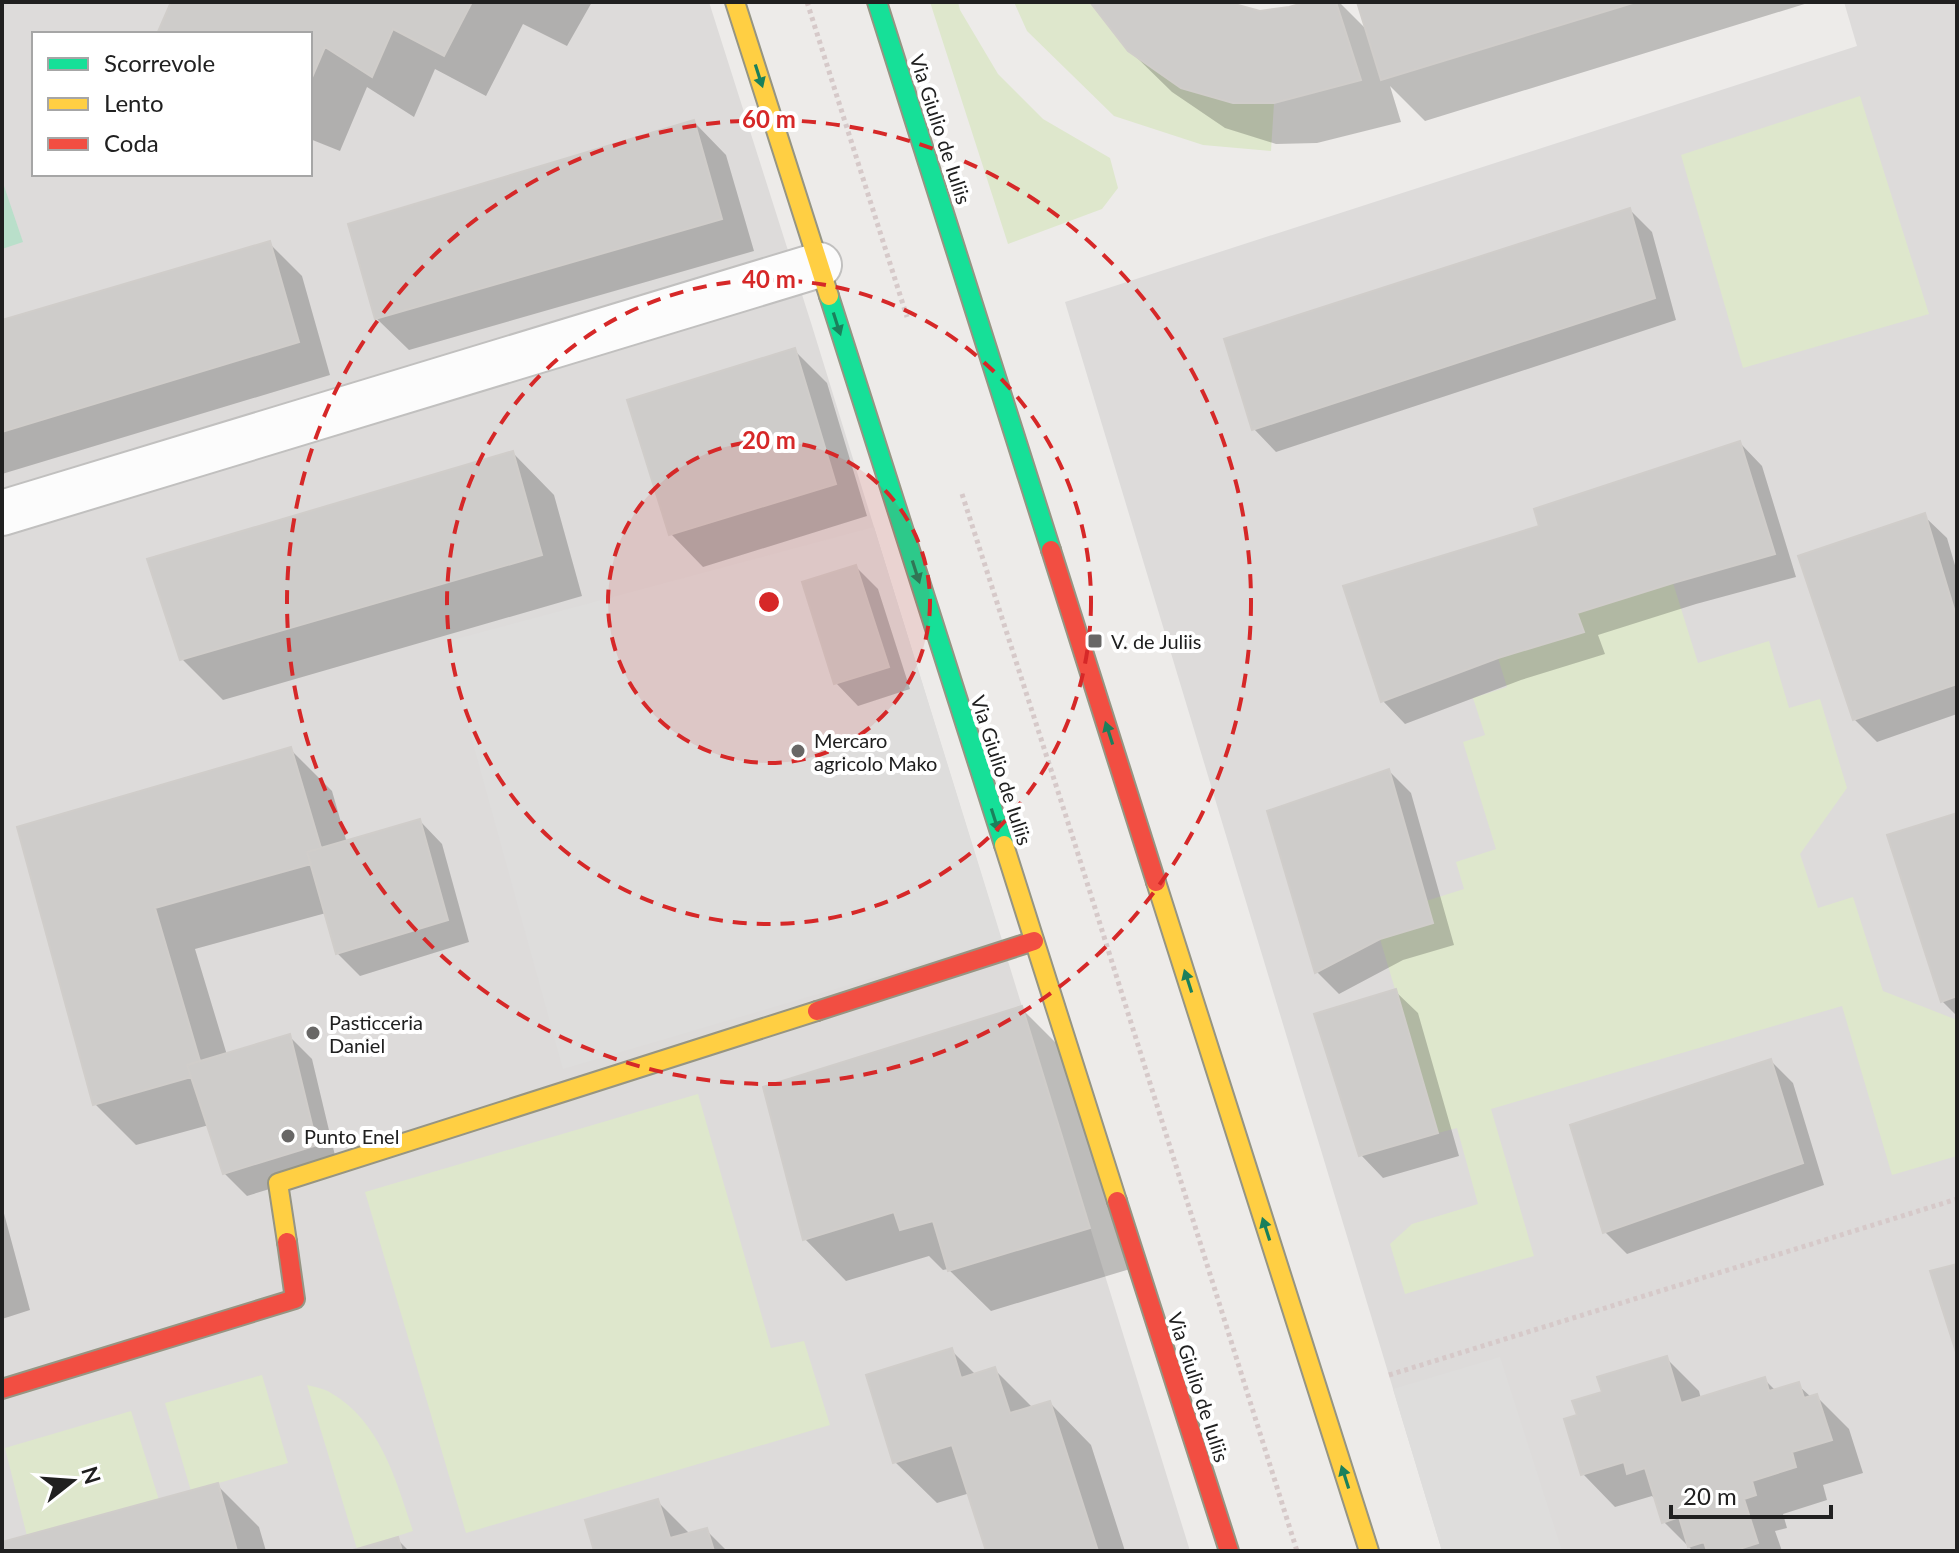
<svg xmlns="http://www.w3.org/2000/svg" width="1959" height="1553" font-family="Lato,sans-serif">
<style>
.residential{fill:#dddbda;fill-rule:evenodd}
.grass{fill:#dee7cc}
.pitch{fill:#b9dfca}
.parking{fill:#dedddc}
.shadow{fill:#0003}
.building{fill:#ceccca;stroke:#d0cdca;stroke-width:2}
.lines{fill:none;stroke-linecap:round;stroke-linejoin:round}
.street-casing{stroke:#c1c0bf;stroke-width:48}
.fast-casing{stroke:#969583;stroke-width:22}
.slow-casing{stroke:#969583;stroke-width:22}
.jam-casing{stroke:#969583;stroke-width:22}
.path{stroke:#d6c9c9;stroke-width:5;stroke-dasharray:4 4;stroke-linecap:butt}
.street{stroke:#fcfcfc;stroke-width:44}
.fast{stroke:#16e098;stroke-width:18}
.slow{stroke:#ffcf43;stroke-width:18}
.jam{stroke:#f24e42;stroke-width:18}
.oneway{fill:#1b805c}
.ring{fill:none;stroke:#d62828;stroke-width:4;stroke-dasharray:14 10}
.poi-dot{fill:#686766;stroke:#fff;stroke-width:3}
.labels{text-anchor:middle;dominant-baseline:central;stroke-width:8;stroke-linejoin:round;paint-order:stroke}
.street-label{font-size:20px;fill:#202020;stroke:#fff}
.poi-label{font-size:20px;fill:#202020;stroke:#fff;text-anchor:start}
.centre{fill:#d62828;stroke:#fff;stroke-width:4}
.ring-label{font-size:24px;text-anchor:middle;font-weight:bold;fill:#d62828;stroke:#fff;stroke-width:8;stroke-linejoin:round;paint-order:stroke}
</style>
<rect width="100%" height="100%" fill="#edebe9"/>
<!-- residential -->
<path class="residential" d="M 2,2 L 709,2 L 812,326 L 1190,1551 L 2,1551 ZM 34,34 L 310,34 L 310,174 L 34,174 Z
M 1844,2 L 1957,2 L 1957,1551 L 1442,1551 L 1065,302 L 1857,46 Z"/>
<!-- grass -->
<path class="grass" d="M 930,2 L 958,2 L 960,10 L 998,74 L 1043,119 L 1110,158 L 1118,188 L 1102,209 L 1008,244 Z
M 1014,2 L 1090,2 L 1128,51 L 1181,88 L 1233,103 L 1274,103 L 1271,151 L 1203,145 L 1114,116 L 1027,31 Z
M 1860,96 L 1929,314 L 1743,368 L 1681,155 Z
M 1673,583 L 1698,663 L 1769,641 L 1789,708 L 1820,699 L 1847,788 L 1800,854 L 1818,908 L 1853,897 L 1883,991 L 1957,1020 L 1957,1156 L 1892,1175 L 1842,1006 L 1491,1109 L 1534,1256 L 1405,1294 L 1390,1244 L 1412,1224 L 1478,1204 L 1457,1128 L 1438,1133 L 1380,939 L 1426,901 L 1464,889 L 1456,862 L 1496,849 L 1463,742 L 1485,735 L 1473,698 L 1507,687 L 1498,658 L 1583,632 L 1577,613 Z
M 698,1094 L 771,1348 L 804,1341 L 830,1425 L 466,1533 L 365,1192 Z
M 262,1375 L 288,1463 L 191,1491 L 165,1403 Z
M 307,1385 C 315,1387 325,1389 331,1393 C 381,1422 396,1481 413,1531 L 357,1549 Z
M 131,1411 L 159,1500 L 27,1536 L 5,1448 Z"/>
<!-- pitch -->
<path class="pitch" d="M 2,180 L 23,242 L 2,249 Z"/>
<!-- parking -->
<path class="parking" d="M 874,527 L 1002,940 L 563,1069 L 445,642 Z
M 1500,1357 L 1562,1551 L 1442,1551 L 1393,1389 Z"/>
<!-- shadow -->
<path class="shadow" d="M 173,2 L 592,2 L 567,46 L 523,24 L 486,96 L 435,69 L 414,117 L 367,87 L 340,151 L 310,139 L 310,34 L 159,34 Z
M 1092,2 L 1222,2 L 1260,13 L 1289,9 L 1314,2 L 1339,2 L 1369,32 L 1360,2 L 1811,2 L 1425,121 L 1390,86 L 1401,122 L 1317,143 L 1276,144 L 1225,128 L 1172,92 L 1129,50 Z
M 694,122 L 726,155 L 754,251 L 409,350 L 376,318 Z
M 1630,210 L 1652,232 L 1676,320 L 1276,452 L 1254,429 L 1227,340 Z
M 269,243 L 302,276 L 330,375 L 2,474 L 2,322 Z
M 794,350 L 827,383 L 867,516 L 703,567 L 671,534 Z
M 1740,443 L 1762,466 L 1796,577 L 1696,604 L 1598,635 L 1605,654 L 1521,680 L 1405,724 L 1383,701 L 1345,587 L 1542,527 Z
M 513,453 L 554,495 L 582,596 L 223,700 L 182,659 Z
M 1924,516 L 1947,538 L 1957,572 L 1957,714 L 1877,742 L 1854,719 Z
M 856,567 L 878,589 L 910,689 L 858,706 L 836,683 Z
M 290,749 L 332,791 L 347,843 L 420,821 L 442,844 L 469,942 L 360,976 L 337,953 L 326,913 L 195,949 L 227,1055 L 289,1036 L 312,1059 L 338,1168 L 247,1196 L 224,1173 L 209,1125 L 136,1145 L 95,1104 L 20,829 Z
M 1389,771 L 1411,793 L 1454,945 L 1403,960 L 1339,994 L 1317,972 L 1269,812 Z
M 1957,815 L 1957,1016 L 1942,1001 Z
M 1395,991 L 1418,1013 L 1459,1156 L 1383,1178 L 1361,1155 Z
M 1021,1008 L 1063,1050 L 1130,1269 L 991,1311 L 948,1269 L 943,1270 L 929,1256 L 846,1281 L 805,1239 Z
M 1771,1061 L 1793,1083 L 1824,1185 L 1627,1254 L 1605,1232 Z
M 2,1206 L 30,1310 L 2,1319 Z
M 951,1350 L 976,1375 L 994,1369 L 1033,1408 L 1050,1403 L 1091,1445 L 1125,1551 L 988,1551 L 970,1493 L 937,1503 L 895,1462 Z
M 1666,1358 L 1699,1391 L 1701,1399 L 1764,1379 L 1776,1391 L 1798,1385 L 1812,1398 L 1816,1396 L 1849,1429 L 1863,1473 L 1823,1485 L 1827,1500 L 1783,1514 L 1787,1528 L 1775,1531 L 1782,1551 L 1693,1551 L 1663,1521 L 1657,1501 L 1652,1496 L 1615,1507 L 1583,1474 L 1579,1416 L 1605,1393 Z
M 217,1485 L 259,1527 L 266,1551 L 2,1551 L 2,1545 Z
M 657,1501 L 691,1535 L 706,1530 L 727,1551 L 596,1551 Z
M 397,1539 L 409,1551 L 356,1551 Z"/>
<!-- building -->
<path class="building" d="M 171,2 L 472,2 L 444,56 L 393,29 L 372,77 L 325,47 L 310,82 L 310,34 L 157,34 Z
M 1090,2 L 1227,2 L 1260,11 L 1289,7 L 1307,2 L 1336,2 L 1361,80 L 1274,103 L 1233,103 L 1181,88 L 1128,51 Z
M 1357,2 L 1636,2 L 1381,80 Z
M 694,120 L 722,219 L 375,319 L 348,224 Z
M 1630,208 L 1655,298 L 1252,430 L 1224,339 Z
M 270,241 L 299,342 L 2,432 L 2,320 Z
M 795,348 L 836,484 L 669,535 L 627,400 Z
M 1740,441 L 1775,554 L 1673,583 L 1577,613 L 1584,632 L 1498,658 L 1381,702 L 1343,586 L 1539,526 L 1534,509 Z
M 513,451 L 542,555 L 180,660 L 147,559 Z
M 1925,513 L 1957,619 L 1957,684 L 1853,720 L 1798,556 Z
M 856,565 L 889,667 L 834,684 L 802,582 Z
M 291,747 L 321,848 L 307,852 L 311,864 L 155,908 L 200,1061 L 187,1065 L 191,1077 L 93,1105 L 17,827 Z
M 1389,769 L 1433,923 L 1380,939 L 1315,973 L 1267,811 Z
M 1957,813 L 1957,996 L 1941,1002 L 1887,835 Z
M 420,819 L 448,920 L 336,954 L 307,852 Z
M 1396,989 L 1438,1133 L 1359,1156 L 1314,1014 Z
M 1022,1006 L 1090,1228 L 948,1271 L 933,1221 L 900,1230 L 894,1212 L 803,1240 L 763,1087 Z
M 290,1034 L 317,1145 L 223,1174 L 187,1065 Z
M 1771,1059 L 1803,1163 L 1603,1233 L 1570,1125 Z
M 1957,1264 L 1957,1355 L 1930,1271 Z
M 952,1348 L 961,1378 L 995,1367 L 1010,1413 L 1050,1401 L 1098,1551 L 986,1551 L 952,1445 L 893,1463 L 866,1375 Z
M 1667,1356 L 1681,1403 L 1765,1377 L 1769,1391 L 1799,1382 L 1804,1398 L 1817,1394 L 1832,1440 L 1792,1452 L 1796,1467 L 1752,1481 L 1756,1495 L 1744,1499 L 1758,1543 L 1733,1551 L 1707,1551 L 1704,1542 L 1688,1547 L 1679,1517 L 1662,1523 L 1645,1468 L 1627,1474 L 1624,1462 L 1581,1475 L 1564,1419 L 1577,1415 L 1572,1401 L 1602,1392 L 1597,1377 Z
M 218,1483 L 237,1551 L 2,1551 L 2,1542 Z
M 658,1499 L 670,1538 L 707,1528 L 714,1551 L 594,1551 L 585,1520 Z
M 398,1537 L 402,1551 L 348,1551 L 357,1549 Z"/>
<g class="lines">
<!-- street casing -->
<g class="street-casing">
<path id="street" d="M 2,513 L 819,265"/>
</g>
<!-- fast casing -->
<g class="fast-casing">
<path id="fast" d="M 877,2 L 1051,550
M 829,296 L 1004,845"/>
</g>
<!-- slow casing -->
<g class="slow-casing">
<path id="slow" d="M 735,2 L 829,296
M 1004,845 L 1117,1201
M 1156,882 L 1369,1551
M 287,1242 L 278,1183 L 817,1011"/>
</g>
<!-- jam casing -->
<g class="jam-casing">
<path id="jam" d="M 1051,550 L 1156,882
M 817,1011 L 1034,941
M 1117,1201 L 1229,1551
M 2,1389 L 295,1299 L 287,1242"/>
</g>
<!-- path -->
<path class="path" d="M 807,2 L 907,317
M 962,494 L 1073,838 L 1297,1551
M 1389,1375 L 1957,1199"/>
<!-- street -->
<use href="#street" class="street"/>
<!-- fast -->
<use href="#fast" class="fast"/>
<!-- slow -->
<use href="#slow" class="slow"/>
<!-- jam -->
<use href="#jam" class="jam"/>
</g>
<!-- one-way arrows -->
<defs><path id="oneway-solid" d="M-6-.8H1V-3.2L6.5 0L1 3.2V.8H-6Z" transform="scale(2)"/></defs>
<g class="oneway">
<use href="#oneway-solid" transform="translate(759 76) rotate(72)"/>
<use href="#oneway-solid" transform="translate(837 324) rotate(72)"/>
<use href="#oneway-solid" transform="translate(916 572) rotate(72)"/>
<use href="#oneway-solid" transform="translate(1109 733) rotate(-108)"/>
<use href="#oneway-solid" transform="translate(995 820) rotate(72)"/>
<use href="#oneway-solid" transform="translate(1188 981) rotate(-108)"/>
<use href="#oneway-solid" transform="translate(1266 1229) rotate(-108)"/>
<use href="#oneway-solid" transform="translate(1345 1477) rotate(-108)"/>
</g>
<!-- distance rings -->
<circle cx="769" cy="602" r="161" fill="#d62828" fill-opacity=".12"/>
<g class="ring">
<circle cx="769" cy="602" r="161"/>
<circle cx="769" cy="602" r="322"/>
<circle cx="769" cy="602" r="482"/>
</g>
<!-- markers -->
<g class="poi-dot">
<rect x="1087" y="633" width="16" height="16" rx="4"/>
<circle cx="798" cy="751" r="8"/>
<circle cx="313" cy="1033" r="8"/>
<circle cx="288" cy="1136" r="8"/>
</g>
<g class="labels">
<!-- street labels -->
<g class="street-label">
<text transform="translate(941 129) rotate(72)">Via Giulio de Iuliis</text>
<text transform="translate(1002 770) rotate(72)">Via Giulio de Iuliis</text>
<text transform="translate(1199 1387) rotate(72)">Via Giulio de Iuliis</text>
</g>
<!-- poi labels -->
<g class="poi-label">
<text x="1111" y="641">V. de Juliis</text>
<text x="814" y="740">Mercaro<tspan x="814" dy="23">agricolo Mako</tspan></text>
<text x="329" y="1022">Pasticceria<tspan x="329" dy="23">Daniel</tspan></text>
<text x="304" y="1136">Punto Enel</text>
</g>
</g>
<circle cx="769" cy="602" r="12" class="centre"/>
<g class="ring-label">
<text x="769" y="128">60 m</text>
<text x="769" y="288">40 m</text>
<text x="769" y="449">20 m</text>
</g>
<!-- border -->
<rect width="1959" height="1553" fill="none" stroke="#202020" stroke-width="8"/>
<!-- legend -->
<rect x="32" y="32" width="280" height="144" fill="#ffffff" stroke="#a6a6a6" stroke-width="2"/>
<rect x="48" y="58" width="40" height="12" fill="#16e098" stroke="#a6a6a6" stroke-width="2"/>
<text x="104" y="72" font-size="24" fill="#202020">Scorrevole</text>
<rect x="48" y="98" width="40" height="12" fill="#ffcf43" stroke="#a6a6a6" stroke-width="2"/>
<text x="104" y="112" font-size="24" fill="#202020">Lento</text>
<rect x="48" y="138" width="40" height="12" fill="#f24e42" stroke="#a6a6a6" stroke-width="2"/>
<text x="104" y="152" font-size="24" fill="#202020">Coda</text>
<!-- north arrow -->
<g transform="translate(72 1481) rotate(73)" stroke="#ffffff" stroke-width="6" paint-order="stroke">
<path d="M0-6L14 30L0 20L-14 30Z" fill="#202020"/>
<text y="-12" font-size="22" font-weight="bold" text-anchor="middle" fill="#202020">N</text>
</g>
<!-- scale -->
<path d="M1671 1505v12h160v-12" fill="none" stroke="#202020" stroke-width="4"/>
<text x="1683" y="1505" font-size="24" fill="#202020" stroke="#ffffff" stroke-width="6" paint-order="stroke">20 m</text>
</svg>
